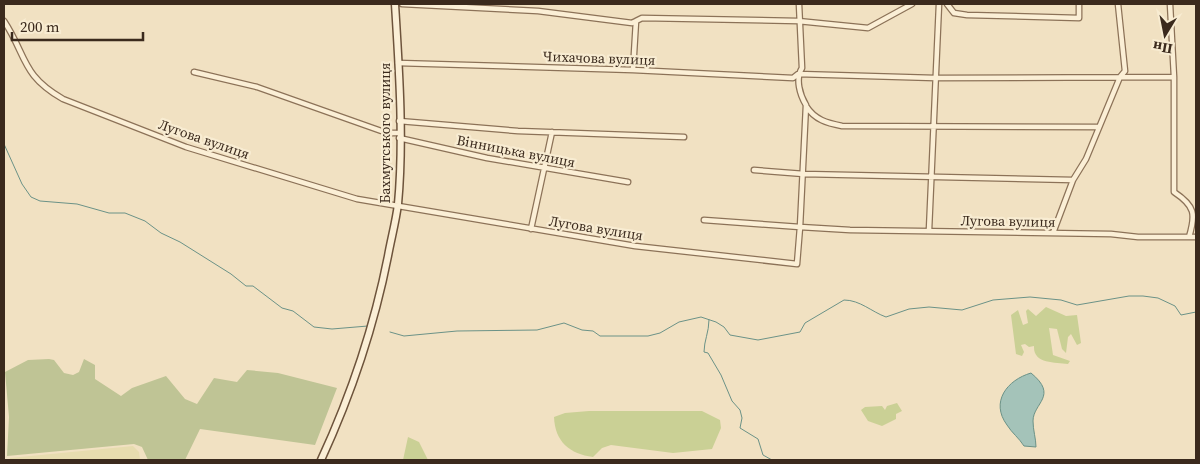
<svg xmlns="http://www.w3.org/2000/svg" width="1200" height="464" font-family="'Source Serif 4',serif">
<style>
.farmland{fill:#e7dcaf}
.green{fill:#cad095}
.cemetery{fill:#bfc495}
.water{fill:#a4c3b9;stroke:#6b9287}
.lines{fill:none;stroke-linecap:round;stroke-linejoin:round}
.stream{stroke:#6b9287;stroke-width:1}
.minor-casing{stroke:#8c7258;stroke-width:7}
.secondary-casing{stroke:#6d533b;stroke-width:9}
.minor{stroke:#fbefd6;stroke-width:4.5}
.secondary{stroke:#fbefd6;stroke-width:6}
.labels{text-anchor:middle;dominant-baseline:central;stroke-width:4.5;stroke-linejoin:round;paint-order:stroke}
.street-label{font-size:14px;fill:#3b2a1d;stroke:#f8ecd2}
</style>
<rect width="100%" height="100%" fill="#f1e1c2"/>
<!-- farmland -->
<path class="farmland" d="M 133,446 L 139,452 L 140,460 L 9,460 L 10,458 Z"/>
<!-- green -->
<path class="green" d="M 1046,307 L 1066,316 L 1077,315 L 1081,343 L 1077,345 L 1071,334 L 1068,337 L 1066,353 L 1062,349 L 1057,329 L 1049,328 L 1053,355 L 1070,361 L 1068,364 C 1055,362 1033,364 1034,346 L 1029,347 L 1025,344 L 1021,345 L 1024,352 L 1022,356 L 1016,354 L 1011,315 L 1018,310 L 1023,325 L 1028,323 L 1026,311 L 1028,309 L 1036,316 Z
M 897,403 L 902,411 L 896,414 L 896,419 L 882,426 L 868,421 L 861,410 L 865,407 L 882,406 L 885,410 L 887,406 Z
M 589,411 L 702,411 L 720,420 L 721,428 L 712,449 L 673,453 L 611,445 L 602,448 L 593,457 C 570,454 555,442 554,417 L 565,413 Z
M 408,437 L 419,442 L 428,460 L 403,460 Z"/>
<!-- cemetery -->
<path class="cemetery" d="M 49,359 L 54,360 L 64,373 L 73,375 L 79,372 L 84,359 L 95,365 L 95,379 L 121,396 L 132,388 L 166,376 L 185,399 L 197,404 L 214,378 L 237,382 L 247,370 L 278,373 L 337,388 L 315,445 L 200,429 L 185,460 L 148,460 L 142,447 L 134,444 L 7,456 L 9,417 L 5,372 L 28,360 Z"/>
<!-- water -->
<path class="water" d="M 1031,373 C 1059,396 1033,403 1033,421 C 1033,430 1036,439 1036,447 L 1024,446 C 1019,438 1012,433 1007,425 C 990,402 1007,380 1031,373 Z"/>
<g class="lines">
<!-- stream -->
<path class="stream" d="M 4,144 L 22,184 L 31,197 L 40,201 L 77,204 L 109,213 L 125,213 L 145,221 L 161,233 L 180,242 L 231,274 L 246,286 L 253,286 L 282,308 L 293,311 L 314,327 L 332,329 L 368,326
M 709,320 C 709,332 704,341 704,352 L 708,353 L 721,375 L 732,401 L 740,410 L 742,418 L 740,428 L 758,439 L 763,455 L 772,460
M 390,332 L 404,336 L 457,331 L 537,330 L 564,323 L 582,330 L 593,331 L 600,336 L 648,336 L 660,333 L 679,322 L 701,317 L 716,322 L 724,327 L 730,335 L 758,340 L 800,332 L 805,323 L 844,300 C 860,300 872,312 886,317 L 909,309 L 929,307 L 962,310 L 993,300 L 1030,297 L 1061,300 L 1077,305 L 1129,296 L 1143,296 L 1158,298 L 1175,306 L 1181,315 L 1196,312"/>
<!-- minor casing -->
<g class="minor-casing">
<path id="minor" d="M 402,4 L 538,11 L 632,23 L 642,18 L 798,21 L 868,28 L 912,4
M 947,4 L 954,13 L 967,15 L 1079,18 L 1079,4
M 1170,4 L 1174,77 L 1174,192 C 1195,206 1196,214 1189,237
M 4,21 C 27,56 21,75 63,99 L 186,147 L 357,199 L 635,246 L 797,264 L 800,227 L 850,230 L 1111,234 L 1138,237 L 1196,237
M 398,63 L 633,70 L 793,78 L 798,74 L 935,78 L 1174,77
M 633,70 L 636,21
M 194,72 L 257,87 L 387,133 L 399,133
M 806,106 C 815,120 827,123 842,126 L 1099,127
M 399,121 L 518,131 L 684,137
M 399,138 L 487,158 L 628,182
M 754,170 L 804,174 L 1073,180
M 704,220 L 800,227 L 806,105 C 800,95 795,79 802,68 L 799,4
M 531,229 L 552,132
M 929,230 L 939,4
M 1053,233 L 1073,180 L 1086,159 L 1120,77 L 1125,71 L 1118,4"/>
</g>
<!-- secondary casing -->
<g class="secondary-casing">
<path id="secondary" d="M 321,460 C 351,395 374,327 388,256 C 391,239 396,221 398,204 C 404,140 399,68 395,4"/>
</g>
<!-- minor -->
<use href="#minor" class="minor"/>
<!-- secondary -->
<use href="#secondary" class="secondary"/>
</g>
<g class="labels">
<!-- street labels -->
<g class="street-label">
<text transform="translate(599 58) rotate(2)">Чихачова вулиця</text>
<text transform="translate(385 133) rotate(-90)">Бахмутського вулиця</text>
<text transform="translate(204 139) rotate(19)">Лугова вулиця</text>
<text transform="translate(516 151) rotate(11)">Вінницька вулиця</text>
<text transform="translate(1008 221) rotate(1)">Лугова вулиця</text>
<text transform="translate(596 228) rotate(9)">Лугова вулиця</text>
</g>
</g>
<!-- border -->
<rect width="1200" height="464" fill="none" stroke="#3b2a1d" stroke-width="10"/>
<!-- north arrow -->
<g transform="translate(1165 35) rotate(190)" stroke="#f8ecd2" stroke-width="4" paint-order="stroke">
<path d="M0-4L9 19L0 12L-9 19Z" fill="#3b2a1d"/>
<text y="-8" font-size="14" font-weight="bold" text-anchor="middle" fill="#3b2a1d">Пн</text>
</g>
<!-- scale -->
<path d="M12 32v8h131v-8" fill="none" stroke="#3b2a1d" stroke-width="2.5"/>
<text x="20" y="32" font-size="15" fill="#3b2a1d" stroke="#f8ecd2" stroke-width="4" paint-order="stroke">200 m</text>
</svg>
